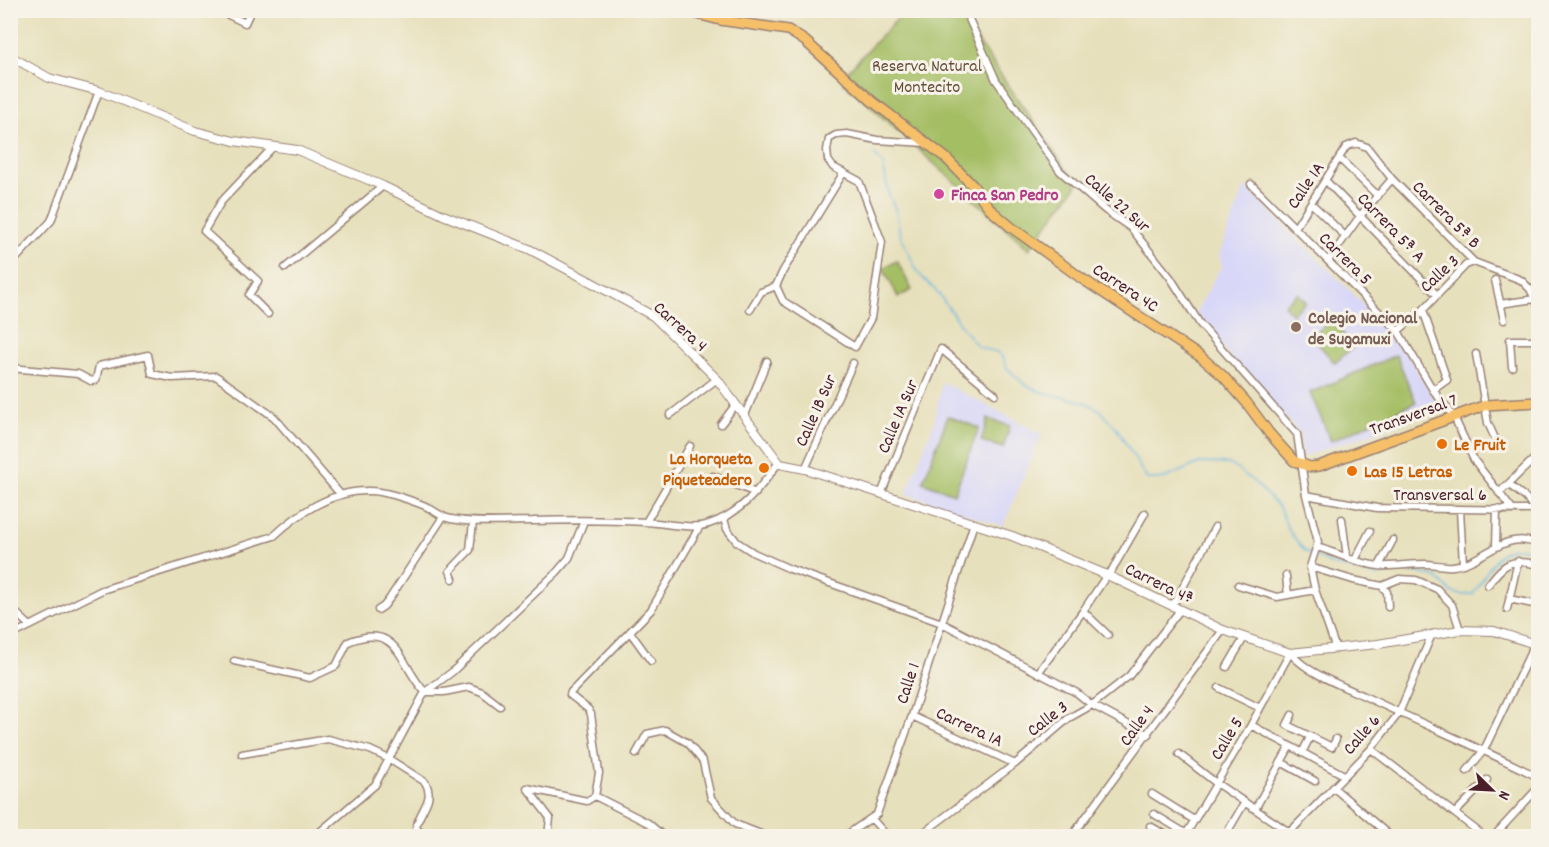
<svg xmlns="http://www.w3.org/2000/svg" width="1549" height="847" font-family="Dekko,sans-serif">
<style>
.built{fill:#d8d7f8}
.green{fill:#a4be64;stroke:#776e48;stroke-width:1.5}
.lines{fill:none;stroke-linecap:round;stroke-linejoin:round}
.stream{stroke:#68b7e2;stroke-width:1.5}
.minor-casing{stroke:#988074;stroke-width:9}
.tertiary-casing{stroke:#988074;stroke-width:10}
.primary-casing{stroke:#988074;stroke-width:12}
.minor{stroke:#fff;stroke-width:6}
.tertiary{stroke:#fff;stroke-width:8}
.primary{stroke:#f6c06b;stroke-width:9}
.hotel-dot{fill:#d1479c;stroke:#f7f3e8;stroke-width:2}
.education-dot{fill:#8d6e63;stroke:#f7f3e8;stroke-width:2}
.food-dot{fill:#e8710a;stroke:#f7f3e8;stroke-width:2}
.labels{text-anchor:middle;stroke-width:6;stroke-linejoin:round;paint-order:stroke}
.park-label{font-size:18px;fill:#654f3c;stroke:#f7f3e8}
.street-label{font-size:18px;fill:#4a1f2b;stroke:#f7f3e8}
.hotel-label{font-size:18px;font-weight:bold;fill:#b23c85;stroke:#f7f3e8;text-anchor:start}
.education-label{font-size:18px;font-weight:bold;fill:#785e54;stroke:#f7f3e8;text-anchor:start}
.food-label{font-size:18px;font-weight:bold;fill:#c56008;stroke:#f7f3e8;text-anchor:start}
</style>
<rect width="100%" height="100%" fill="#f7f3e8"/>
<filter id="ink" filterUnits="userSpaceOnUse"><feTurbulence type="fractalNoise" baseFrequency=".0167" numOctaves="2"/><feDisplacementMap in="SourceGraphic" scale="12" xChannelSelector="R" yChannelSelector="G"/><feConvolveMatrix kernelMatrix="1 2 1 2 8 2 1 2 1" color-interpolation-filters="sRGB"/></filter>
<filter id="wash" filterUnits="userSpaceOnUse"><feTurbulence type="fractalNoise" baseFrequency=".008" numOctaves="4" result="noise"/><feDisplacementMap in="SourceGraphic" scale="24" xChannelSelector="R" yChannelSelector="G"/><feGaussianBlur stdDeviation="1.35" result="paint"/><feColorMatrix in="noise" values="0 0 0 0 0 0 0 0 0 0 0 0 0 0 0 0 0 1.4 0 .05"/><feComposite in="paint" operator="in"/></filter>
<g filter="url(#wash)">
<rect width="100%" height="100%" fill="#e7e0bc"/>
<path class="built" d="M 1245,186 L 1400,341 L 1440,410 L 1302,457 L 1300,434 L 1233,361 L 1196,312 L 1222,265 L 1219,255 Z
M 942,382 L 1042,434 L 1003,526 L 906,494 L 934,423 Z"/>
<path class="green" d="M 905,11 L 957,11 L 1077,185 L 1029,249 L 840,79 Z
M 897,261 L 912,290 L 898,297 L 883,268 Z
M 1298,293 L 1306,302 L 1292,314 L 1284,305 Z
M 1331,320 L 1354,346 L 1335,363 L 1312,337 Z
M 1396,355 L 1416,402 L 1331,441 L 1310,393 Z
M 948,416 L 979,428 L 954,494 L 923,482 Z
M 988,419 L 1010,426 L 1003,448 L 981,441 Z"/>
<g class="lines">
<path class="stream" d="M 874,154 L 883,164 L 889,195 L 896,211 L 900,234 L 918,273 L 938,293 L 964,330 L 978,347 L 997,352 L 1003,358 L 1007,368 L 1024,384 L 1041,392 L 1085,402 L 1100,410 L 1117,429 L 1147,479 L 1163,479 L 1199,463 L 1230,464 L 1253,481 L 1279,507 L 1289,531 L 1305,551 L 1312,554
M 1316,556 L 1331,564 L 1378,576 L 1400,570 L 1420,573 L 1437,578 L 1451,592 L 1462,595 L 1473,594 C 1492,568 1498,535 1538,553"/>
</g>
</g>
<g filter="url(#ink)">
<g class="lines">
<g class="minor-casing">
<path id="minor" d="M 218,10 L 245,23 L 251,10
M 965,10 L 996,80 L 1060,171 L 1105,210 L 1131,228 L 1170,277 L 1200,324 L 1297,434 L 1306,495 L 1318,542 L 1310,567 L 1315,590 L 1336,649
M 1340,159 L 1378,196
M 1326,181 L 1437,295
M 1251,184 L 1398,331 L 1433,390 L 1454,417 L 1474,460 L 1511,508
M 1311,203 L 1345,236
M 1295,228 L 1346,147 L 1356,143 L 1367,147 L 1392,179 L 1474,262 L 1521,280 L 1530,289 L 1538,305
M 1328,261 L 1360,216 L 1392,179
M 10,265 L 51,221 L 99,91
M 285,268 L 383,186
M 1495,280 L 1504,320
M 776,286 L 783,301 L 855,347 L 871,318 L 882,242 L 859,181 L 833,167 L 828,160 L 827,150 L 829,139 L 836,135 L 847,134 L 877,140 L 926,143
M 776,286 L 783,271 L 844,172
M 1500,304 L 1535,299
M 750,310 L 761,292 L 776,286
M 1423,310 L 1447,380 L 1433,390
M 268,314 L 249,295 L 258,281 L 204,231 L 221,202 L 273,147
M 1398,331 L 1423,310 L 1466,265 L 1474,262
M 1476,354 L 1488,423 L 1497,443
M 1512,367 L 1510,340 L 1538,340
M 10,368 L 78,374 L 91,381 L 96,380 L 99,366 L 148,355 L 152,374 L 172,378 L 216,376 L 274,417 L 341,495
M 670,415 L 717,379
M 745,415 L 767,361
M 721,424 L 736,404
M 805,469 L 853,363
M 713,476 L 756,493
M 1508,484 L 1526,498 L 1536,510
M 1499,493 L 1537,456
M 881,494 L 941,349 L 995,394
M 1306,495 L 1377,508 L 1538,510
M 1460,510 L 1463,564
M 724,519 L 727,529 L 737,542 L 754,553 L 790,569 L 942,623 L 1077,693 L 1092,705 L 1148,735
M 1342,519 L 1347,557
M 646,522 L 690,446
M 1496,546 L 1497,509
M 1317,547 C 1337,553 1358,564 1379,566 C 1394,567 1410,564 1425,564 C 1434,564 1444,567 1453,566 C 1484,563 1503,529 1538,544
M 1355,560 L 1370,531
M 1379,566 L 1393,540
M 1310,567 L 1353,580 L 1382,586 L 1387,592 L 1388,607
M 1286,576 L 1288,595
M 453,579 L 450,571 L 470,550 L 473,522
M 1238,585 L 1277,597 L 1315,590
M 1488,585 C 1503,564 1511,557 1538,565
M 1382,586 L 1399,579 L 1416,580 L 1437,589 L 1452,605 L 1460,630
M 1509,599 L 1538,605
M 1170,605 L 1176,600 L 1215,527
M 10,607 L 30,626
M 1507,609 L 1518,561
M 378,610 L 384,606 L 390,598 L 443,517
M 1083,611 L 1108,635
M 630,632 L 651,661
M 10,636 L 102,590 L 274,536 C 297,514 332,491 366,491 C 383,490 407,499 423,505 C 433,509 440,517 451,519 C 478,524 506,521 533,521 C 570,520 609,520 646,522 C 666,523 691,530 709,524 C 740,514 758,491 776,466 L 780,464
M 234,661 L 310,678 L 336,666 L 348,642 C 400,621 399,665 425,692 L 444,692 L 469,687 L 482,692 L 500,706
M 1227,667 L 1244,638
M 1038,673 L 1083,611 L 1107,575 L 1112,570 L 1145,513
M 1219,688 L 1260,708
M 1292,715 L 1287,725 L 1332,747 L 1336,739
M 912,716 L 1015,764
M 1251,725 L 1344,775
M 1371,749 L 1484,836
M 1302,753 L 1310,737
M 242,754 L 328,739 L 370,750 L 389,759 L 425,782 C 436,800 419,810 416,828 L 424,836
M 636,754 L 647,734 L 665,730 L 688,743 L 703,762 L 711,798 L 735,824 L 766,836
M 1179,754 L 1216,783 L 1295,836
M 1281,762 L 1315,781
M 1467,771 L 1484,750 L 1535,643 L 1538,622
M 527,788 L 587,801 L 595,796 L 599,773 L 591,714 L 588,709 L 570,695 L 571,692 L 651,610 L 700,526
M 1334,788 L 1390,836
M 528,789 L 550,818 L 548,836
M 1152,794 L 1194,820
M 595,796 L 648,823 L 663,836
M 1255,809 L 1290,746
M 1455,813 L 1487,780
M 1154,814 L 1187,834
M 872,819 L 887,836
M 1150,826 L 1168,836
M 315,836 L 375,785 L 425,692 L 452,672 L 557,572 L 569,558 L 584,521
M 443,836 L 459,834 L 466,836
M 845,836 L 877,814 L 912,716 L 974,523
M 919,836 L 1015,764 L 1069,718 L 1092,705 L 1129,676 L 1180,610
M 1072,836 L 1223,630
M 1185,836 L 1251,725 L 1290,653 C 1309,674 1338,684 1364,696 C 1422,724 1481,748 1538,777
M 1225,836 L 1245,802
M 1286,836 L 1371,749 L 1399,713 L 1432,634
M 1494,836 L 1538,788"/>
</g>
<g class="tertiary-casing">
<path id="tertiary" d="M 10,56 L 49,78 L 99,91 L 195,131 L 234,141 L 297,150 L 383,186 L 443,215 L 529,249 L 591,282 L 653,316 L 717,379 L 780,464 L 805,469 L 1012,536 L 1107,575 L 1223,630 L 1290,653 L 1378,644 L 1460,630 L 1494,631 L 1538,645"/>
</g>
<g class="primary-casing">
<path id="primary" d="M 682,10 L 720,20 L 788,30 L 805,41 L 872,101 L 946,158 L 973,186 L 991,210 L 1011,227 L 1081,278 L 1201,357 L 1223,376 L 1246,402 L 1269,433 L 1294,461 L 1310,467 L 1319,466 L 1486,405 L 1538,402"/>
</g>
<use href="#minor" class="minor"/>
<use href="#tertiary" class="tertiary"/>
<use href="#primary" class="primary"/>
</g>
</g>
<circle class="hotel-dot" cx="939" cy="194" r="6"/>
<circle class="education-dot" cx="1296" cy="327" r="6"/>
<g class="food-dot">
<circle cx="1442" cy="444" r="6"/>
<circle cx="764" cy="468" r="6"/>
<circle cx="1352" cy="471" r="6"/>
</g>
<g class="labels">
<g class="park-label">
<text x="927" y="71">Reserva Natural<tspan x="927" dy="21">Montecito</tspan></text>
</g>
<g class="street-label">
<text transform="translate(1305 185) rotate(-56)" y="6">Calle 1A</text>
<text transform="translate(1118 202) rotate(41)" y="6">Calle 22 Sur</text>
<text transform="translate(1447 214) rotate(45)" y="6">Carrera 5ª B</text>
<text transform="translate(1392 227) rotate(46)" y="6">Carrera 5ª A</text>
<text transform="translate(1346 258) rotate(45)" y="6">Carrera 5</text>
<text transform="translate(1439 273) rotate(-43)" y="6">Calle 3</text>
<text transform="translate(1126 287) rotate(33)" y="6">Carrera 4C</text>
<text transform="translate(681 326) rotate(42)" y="6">Carrera 4</text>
<text transform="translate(815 410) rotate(-66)" y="6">Calle 1B Sur</text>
<text transform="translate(1413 414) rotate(-20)" y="6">Transversal 7</text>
<text transform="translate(897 416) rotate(-67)" y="6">Calle 1A Sur</text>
<text x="1440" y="500">Transversal 6</text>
<text transform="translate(1160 583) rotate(26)" y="6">Carrera 4ª</text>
<text transform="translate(907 683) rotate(-72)" y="6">Calle 1</text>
<text transform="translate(1047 718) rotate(-38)" y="6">Calle 3</text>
<text transform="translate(1136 725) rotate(-54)" y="6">Calle 4</text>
<text transform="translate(970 726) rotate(25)" y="6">Carrera 1A</text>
<text transform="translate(1361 734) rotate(-49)" y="6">Calle 6</text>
<text transform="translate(1226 738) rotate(-59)" y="6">Calle 5</text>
</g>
<g class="hotel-label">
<text x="951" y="200">Finca San Pedro</text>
</g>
<g class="education-label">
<text x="1308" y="323">Colegio Nacional<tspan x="1308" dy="21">de Sugamuxi</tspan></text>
</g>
<g class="food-label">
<text x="1454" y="450">Le Fruit</text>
<text x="752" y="464" text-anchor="end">La Horqueta<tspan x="752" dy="21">Piqueteadero</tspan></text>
<text x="1364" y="477">Las 15 Letras</text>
</g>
</g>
<rect width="1549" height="847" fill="none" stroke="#f7f3e8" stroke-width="36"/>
<g transform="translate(1492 790) rotate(114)" stroke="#f7f3e8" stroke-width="4.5" paint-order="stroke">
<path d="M0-4.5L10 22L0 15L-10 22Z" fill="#4a1f2b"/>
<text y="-9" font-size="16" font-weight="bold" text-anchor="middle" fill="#4a1f2b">N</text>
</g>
</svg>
